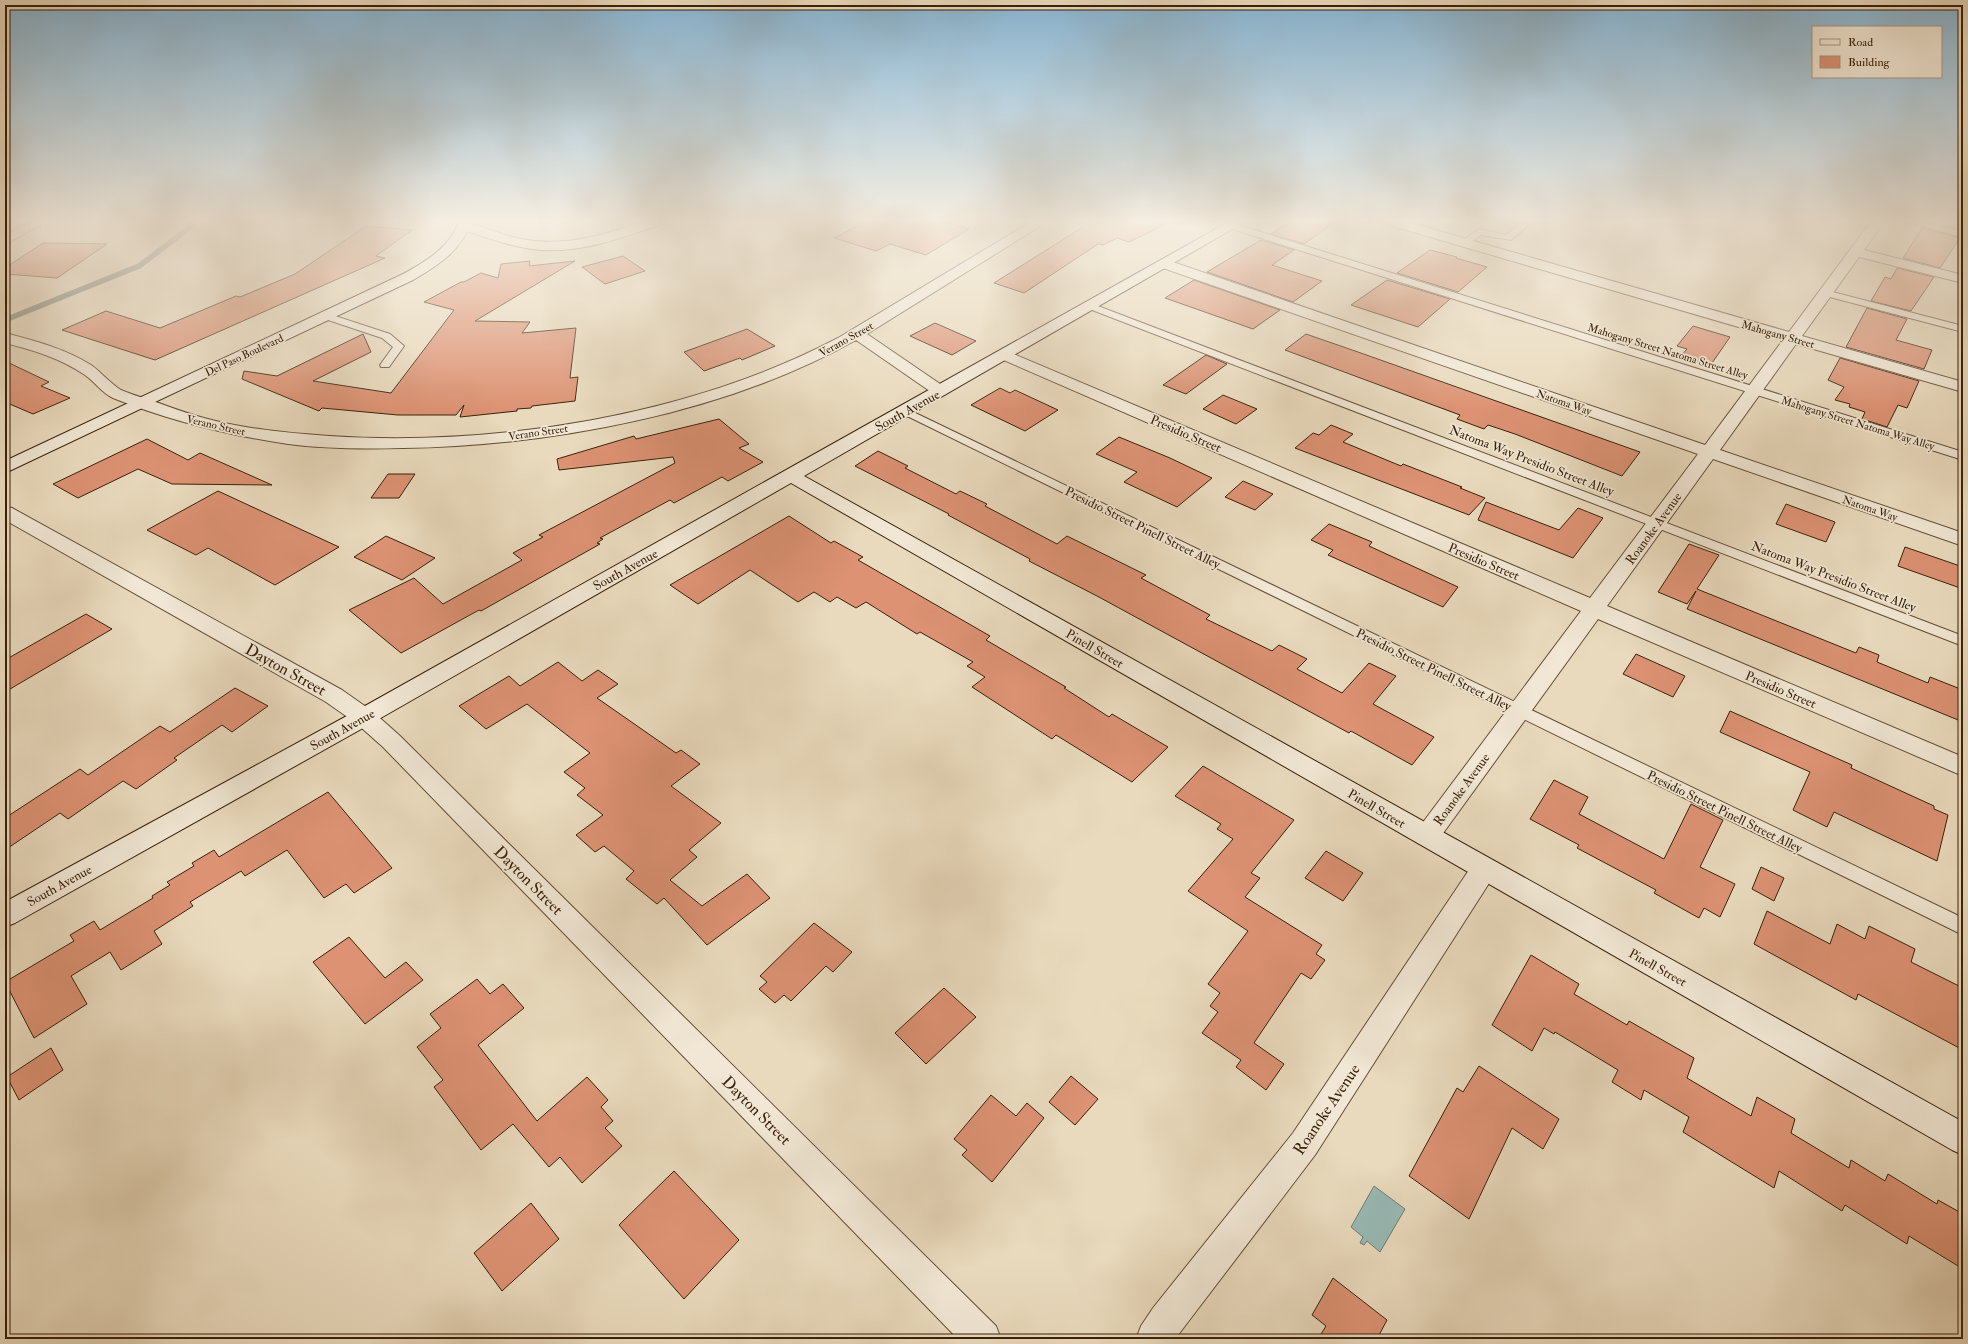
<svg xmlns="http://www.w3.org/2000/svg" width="1968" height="1344" font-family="'IM FELL Double Pica',serif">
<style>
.water{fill:#98bab6;stroke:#727d71}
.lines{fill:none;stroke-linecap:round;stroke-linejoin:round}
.stream{stroke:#727d71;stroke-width:5.5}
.building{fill:#dc9273;stroke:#382109}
.lane-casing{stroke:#644f36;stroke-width:2}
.street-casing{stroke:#644f36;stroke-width:2}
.secondary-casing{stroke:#382109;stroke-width:2}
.lane{fill:#f1e7d4;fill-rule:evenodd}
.street{fill:#f1e7d4;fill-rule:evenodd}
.secondary{fill:#f1e7d4;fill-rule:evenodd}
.labels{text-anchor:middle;stroke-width:3.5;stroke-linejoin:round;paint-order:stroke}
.far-street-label{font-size:11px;fill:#382109;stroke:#f1e7d4}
.street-label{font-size:13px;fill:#382109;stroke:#f1e7d4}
.near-street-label{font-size:16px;fill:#382109;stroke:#f1e7d4}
</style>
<rect width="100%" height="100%" fill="#e9dabd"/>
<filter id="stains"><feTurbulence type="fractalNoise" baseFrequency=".005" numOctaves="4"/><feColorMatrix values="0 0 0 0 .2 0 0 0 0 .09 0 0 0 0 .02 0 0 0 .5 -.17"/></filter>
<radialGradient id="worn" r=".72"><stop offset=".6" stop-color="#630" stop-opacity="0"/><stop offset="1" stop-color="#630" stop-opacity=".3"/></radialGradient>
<path class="water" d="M 1374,1186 L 1405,1209 L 1380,1252 L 1367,1241 L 1364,1245 L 1360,1243 L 1363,1237 L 1351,1227 Z"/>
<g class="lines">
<path class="stream" d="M 5,320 L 139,266 L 192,226 L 192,220"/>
</g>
<path class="building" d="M 869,220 L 939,220 L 969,229 L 926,255 L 890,244 L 876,251 L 834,238 Z
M 1076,220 L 1174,220 L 1129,242 L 1117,238 L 1103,245 L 1098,244 L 1024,293 L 994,283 L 1083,227 L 1075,224 Z
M 1292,220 L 1338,220 L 1304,244 L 1271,234 Z
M 366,226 L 412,230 L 376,256 L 385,258 L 155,360 L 62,330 L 106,311 L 160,328 L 236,296 L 240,297 L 295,274 Z
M 1922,228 L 1960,238 L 1940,268 L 1903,258 Z
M 1261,240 L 1294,250 L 1272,265 L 1322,281 L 1293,302 L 1207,272 Z
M 43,243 L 52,243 L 107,244 L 57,278 L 5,274 L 5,268 Z
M 1430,250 L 1457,257 L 1456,258 L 1487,267 L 1458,292 L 1397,273 Z
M 623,256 L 645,271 L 605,284 L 582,267 Z
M 530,261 L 529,266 L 575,261 L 475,321 L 530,322 L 522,333 L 576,328 L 570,378 L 578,377 L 575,401 L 532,406 L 531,408 L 517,409 L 517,411 L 460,417 L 464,405 L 456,415 L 398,415 L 322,408 L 319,411 L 242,379 L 244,371 L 277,376 L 363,334 L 371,352 L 313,381 L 391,393 L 454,310 L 424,302 L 461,282 L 464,282 L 481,273 L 498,278 L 501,264 Z
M 1897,268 L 1934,277 L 1911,311 L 1871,301 L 1885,277 L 1891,279 Z
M 1194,280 L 1280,310 L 1253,329 L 1165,298 Z
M 1387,280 L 1450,299 L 1418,327 L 1351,305 Z
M 1867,308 L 1907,319 L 1896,340 L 1932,350 L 1924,369 L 1846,347 Z
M 935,323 L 976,341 L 952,355 L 910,336 Z
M 1693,326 L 1730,337 L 1710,366 L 1680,357 L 1687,349 L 1677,346 Z
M 747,329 L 775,346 L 742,360 L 740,358 L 704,371 L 684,352 Z
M 1306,334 L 1358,352 L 1640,452 L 1622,476 L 1515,434 L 1488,425 L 1484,429 L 1457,419 L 1460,415 L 1285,350 Z
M 1206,355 L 1227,364 L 1186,394 L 1163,385 Z
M 1840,358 L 1919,381 L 1907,408 L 1898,405 L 1887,427 L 1862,419 L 1865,412 L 1849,407 L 1850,404 L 1835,400 L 1844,387 L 1828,380 Z
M 5,361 L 49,382 L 41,386 L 70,398 L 33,414 L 5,402 Z
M 1000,388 L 1010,393 L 1015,390 L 1058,410 L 1025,431 L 971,405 Z
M 1223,395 L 1257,409 L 1236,424 L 1203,409 Z
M 719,419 L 749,444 L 739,448 L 763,462 L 728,481 L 722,477 L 674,503 L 670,500 L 600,538 L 603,539 L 597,543 L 600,544 L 481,611 L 479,610 L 401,653 L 349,610 L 414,578 L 443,604 L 522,560 L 513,553 L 543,537 L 539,535 L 675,463 L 673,457 L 559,470 L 557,459 L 634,436 L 636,439 Z
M 1331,425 L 1353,434 L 1343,442 L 1401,466 L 1403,464 L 1462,487 L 1460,488 L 1485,498 L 1469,515 L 1295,448 L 1313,433 L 1319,435 Z
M 1119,437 L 1170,458 L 1212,478 L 1177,507 L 1124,482 L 1137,472 L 1096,454 Z
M 147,439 L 188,460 L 200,453 L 272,485 L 172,484 L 138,469 L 78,498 L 53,484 Z
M 878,451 L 908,466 L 905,468 L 956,494 L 960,491 L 987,504 L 985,506 L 1057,544 L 1067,536 L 1146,575 L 1141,578 L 1210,615 L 1206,619 L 1272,651 L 1279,645 L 1307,659 L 1297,669 L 1342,693 L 1369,663 L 1396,676 L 1373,704 L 1434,737 L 1412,765 L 1351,731 L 1349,733 L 1097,596 L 1029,561 L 1030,559 L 948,515 L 949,514 L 855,466 Z
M 388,474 L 415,474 L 399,498 L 371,498 Z
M 1243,481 L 1273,494 L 1255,510 L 1225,497 Z
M 218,491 L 339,547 L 275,585 L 208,548 L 196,555 L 147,530 Z
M 1486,502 L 1559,530 L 1578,508 L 1603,518 L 1573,558 L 1478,520 Z
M 1786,504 L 1835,522 L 1826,542 L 1776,524 Z
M 789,516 L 831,543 L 834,541 L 863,557 L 858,560 L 990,636 L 986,640 L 1066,687 L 1064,688 L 1109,717 L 1112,714 L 1168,747 L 1132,782 L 1056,735 L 1052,739 L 972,687 L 985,677 L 967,666 L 973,662 L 920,632 L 917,634 L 866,602 L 856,608 L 837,597 L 830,602 L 814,592 L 798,602 L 750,570 L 698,604 L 670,585 Z
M 1329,524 L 1372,542 L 1369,546 L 1458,587 L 1443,607 L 1328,555 L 1333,550 L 1311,540 Z
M 386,536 L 435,558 L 402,580 L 354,557 Z
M 1689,544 L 1719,555 L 1697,589 L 1856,653 L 1859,647 L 1879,655 L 1877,662 L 1928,683 L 1930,677 L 1963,690 L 1963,722 L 1687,609 L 1696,591 L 1687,604 L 1658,592 Z
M 1905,547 L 1963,567 L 1963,589 L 1898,566 Z
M 86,614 L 112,629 L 5,692 L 5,660 Z
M 1636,654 L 1685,676 L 1673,697 L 1623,674 Z
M 558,662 L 582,681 L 598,670 L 618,684 L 597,698 L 676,753 L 681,750 L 700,764 L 671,786 L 721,823 L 689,850 L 697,857 L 670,880 L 702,906 L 747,874 L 770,898 L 707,945 L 664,898 L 657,904 L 626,879 L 634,871 L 604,846 L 595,852 L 576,835 L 603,815 L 577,795 L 585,788 L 564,772 L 590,753 L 527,704 L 486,729 L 459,706 L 509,676 L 520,686 Z
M 235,688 L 268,706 L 232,732 L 222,725 L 174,758 L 177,760 L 136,789 L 123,781 L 68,819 L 60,813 L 5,850 L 5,818 L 80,769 L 88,775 L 160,726 L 170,732 Z
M 1730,711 L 1852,765 L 1851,768 L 1934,806 L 1934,809 L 1948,815 L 1937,861 L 1834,812 L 1827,827 L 1793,810 L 1810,772 L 1720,732 Z
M 1203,766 L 1294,820 L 1251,873 L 1260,878 L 1245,897 L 1322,945 L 1316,954 L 1325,960 L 1311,979 L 1301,973 L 1254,1043 L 1284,1064 L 1266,1090 L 1236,1067 L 1241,1060 L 1202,1033 L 1218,1012 L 1210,1006 L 1220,993 L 1208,984 L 1248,931 L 1188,891 L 1233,839 L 1217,829 L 1221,824 L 1175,796 Z
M 1554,780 L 1588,797 L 1579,814 L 1664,859 L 1691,804 L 1723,820 L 1700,867 L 1735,884 L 1720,917 L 1704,908 L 1699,918 L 1654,893 L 1656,890 L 1577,848 L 1579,845 L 1530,819 Z
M 328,792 L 392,868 L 354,893 L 346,884 L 324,898 L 287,850 L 245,876 L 241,871 L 190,902 L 193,906 L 154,931 L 162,944 L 121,970 L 110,952 L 71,976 L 87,1004 L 34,1038 L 5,982 L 74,941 L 70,935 L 94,921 L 100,930 L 153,898 L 152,896 L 170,885 L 167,882 L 194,866 L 192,863 L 214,850 L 219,857 Z
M 1326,851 L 1363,873 L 1343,901 L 1305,878 Z
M 1761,867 L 1784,878 L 1774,901 L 1752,889 Z
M 1767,911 L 1830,944 L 1837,924 L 1865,939 L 1869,926 L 1915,949 L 1911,962 L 1963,988 L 1963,1050 L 1858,994 L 1856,1000 L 1754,944 Z
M 814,923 L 852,952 L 833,972 L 826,966 L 791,1001 L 784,995 L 775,1003 L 759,989 L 767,982 L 760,976 Z
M 349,937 L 385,978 L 406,962 L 423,980 L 365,1024 L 313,962 Z
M 1531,955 L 1579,984 L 1574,994 L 1627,1025 L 1629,1021 L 1694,1058 L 1687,1078 L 1751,1116 L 1757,1097 L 1795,1119 L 1791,1133 L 1849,1168 L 1851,1160 L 1885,1181 L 1888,1174 L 1937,1204 L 1938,1200 L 1963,1214 L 1963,1269 L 1909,1236 L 1907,1244 L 1845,1205 L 1842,1211 L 1779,1171 L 1774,1188 L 1683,1132 L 1689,1117 L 1644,1090 L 1641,1100 L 1612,1082 L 1618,1070 L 1555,1032 L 1554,1034 L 1544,1028 L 1532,1051 L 1492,1025 Z
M 477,979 L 490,994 L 503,984 L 524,1008 L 478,1045 L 537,1121 L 587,1077 L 608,1100 L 601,1107 L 613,1121 L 605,1128 L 622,1146 L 582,1183 L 560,1157 L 549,1167 L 513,1124 L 481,1150 L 434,1087 L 443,1080 L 417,1047 L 441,1028 L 430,1014 Z
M 944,988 L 976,1017 L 926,1064 L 895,1033 Z
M 51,1048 L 63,1070 L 19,1100 L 7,1077 Z
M 1479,1066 L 1559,1119 L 1543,1149 L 1512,1128 L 1469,1219 L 1409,1176 L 1457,1088 L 1463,1092 Z
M 1071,1076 L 1098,1099 L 1075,1125 L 1049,1102 Z
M 991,1095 L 1016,1116 L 1027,1103 L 1044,1118 L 992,1182 L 962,1155 L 967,1150 L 954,1139 Z
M 674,1171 L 739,1240 L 684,1299 L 619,1225 Z
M 531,1203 L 559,1239 L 502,1291 L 474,1253 Z
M 1333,1278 L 1387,1320 L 1377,1339 L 1318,1339 L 1326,1326 L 1312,1315 Z"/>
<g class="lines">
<g class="lane-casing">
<path id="lane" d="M 1524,220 L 1534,220 L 1511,240 L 1481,235 L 1466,245 L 1460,245 L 1459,243 L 1479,229 L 1506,235 Z
M 1899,220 L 1916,220 L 1963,231 L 1963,237 Z
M 1232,223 L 1963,452 L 1963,460 L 1229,228 L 1228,226 Z
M 1825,290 L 1963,326 L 1963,332 L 1822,295 L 1820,293 Z
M 1090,303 L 1963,636 L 1963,646 L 1087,308 L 1085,306 Z
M 326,313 L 390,334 L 404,346 L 389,367 L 381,367 L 380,365 L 393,347 L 382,338 L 322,318 L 321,316 Z
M 905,408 L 1963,918 L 1963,935 L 901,413 L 899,411 L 901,409 Z"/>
</g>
<g class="street-casing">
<path id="street" d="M 32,220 L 48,220 L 5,245 L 5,236 Z
M 648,220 L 668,220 L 666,223 C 626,236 584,253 541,250 C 513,248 486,237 460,229 L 459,226 L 465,222 C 484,227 502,235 521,239 C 566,248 606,234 648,220 Z
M 1034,220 L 1050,220 L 867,334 L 946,388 L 948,391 L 946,394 L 940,396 L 934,394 L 856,340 C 727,413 551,446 403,448 C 365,449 326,449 288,444 C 228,435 170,421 113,398 C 102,393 95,382 85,375 C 60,358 33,350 5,343 L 5,333 C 35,341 64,348 91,365 C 101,372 111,384 121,390 C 130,394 140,397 150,400 C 168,406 185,413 204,418 C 244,429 287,433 329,436 C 495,447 690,416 838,338 Z
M 1380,220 L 1401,220 L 1789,332 L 1872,220 L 1885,220 L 1864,250 L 1963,275 L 1963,283 L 1859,257 L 1802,336 L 1963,382 L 1963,392 L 1796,344 L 1720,450 L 1963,533 L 1963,546 L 1713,459 L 1607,606 L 1963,757 L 1963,776 L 1598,619 L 1436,843 L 1427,846 L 1418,843 L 1414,836 L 1418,829 L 1581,611 L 999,358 L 996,355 L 999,352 L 1009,352 L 1590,598 L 1698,454 L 1160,267 L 1158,264 L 1160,261 L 1170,261 L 1705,445 L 1783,340 L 1382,223 Z
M 5,506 L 12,508 L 342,690 L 372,711 L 399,735 L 996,1326 L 1001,1339 L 958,1339 L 383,747 L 356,723 L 326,702 L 5,520 Z
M 1484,858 L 1493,861 L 1497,869 L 1493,877 L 1315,1155 L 1175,1339 L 1136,1339 L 1141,1326 L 1153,1308 L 1293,1133 L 1475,861 Z"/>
</g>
<g class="secondary-casing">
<path id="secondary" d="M 460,220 L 472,220 C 462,250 439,265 413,280 L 5,473 L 5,461 L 403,274 C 427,261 450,247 460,220 Z
M 1232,220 L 1248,220 L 804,476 L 1963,1122 L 1963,1155 L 1952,1150 L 791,483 L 372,723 L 15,923 L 5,927 L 5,902 L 356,711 Z"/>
</g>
<use href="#lane" class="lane"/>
<use href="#street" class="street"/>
<use href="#secondary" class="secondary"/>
</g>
<linearGradient id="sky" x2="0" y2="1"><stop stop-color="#88b6d4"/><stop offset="0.54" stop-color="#f5eee1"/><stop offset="1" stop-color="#f5eee1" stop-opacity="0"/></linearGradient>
<rect width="1968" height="409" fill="url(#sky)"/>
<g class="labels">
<g class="far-street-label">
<text transform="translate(1778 334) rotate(16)" y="4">Mahogany Street</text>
<text transform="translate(846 339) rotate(-29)" y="4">Verano Street</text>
<text transform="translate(1668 351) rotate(17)" y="4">Mahogany Street Natoma Street Alley</text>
<text transform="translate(244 355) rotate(-25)" y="4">Del Paso Boulevard</text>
<text transform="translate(1564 402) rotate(19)" y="4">Natoma Way</text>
<text transform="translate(1858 423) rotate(17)" y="4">Mahogany Street Natoma Way Alley</text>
<text transform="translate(216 425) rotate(13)" y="4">Verano Street</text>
<text transform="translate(538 432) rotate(-8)" y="4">Verano Street</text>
<text transform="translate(1870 508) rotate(19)" y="4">Natoma Way</text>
</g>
<g class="street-label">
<text transform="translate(907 410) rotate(-29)" y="5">South Avenue</text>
<text transform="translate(1186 433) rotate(23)" y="5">Presidio Street</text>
<text transform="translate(1532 460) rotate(21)" y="5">Natoma Way Presidio Street Alley</text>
<text transform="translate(1143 527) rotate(26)" y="5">Presidio Street Pinell Street Alley</text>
<text transform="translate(1653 528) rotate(-54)" y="5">Roanoke Avenue</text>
<text transform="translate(1484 561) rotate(23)" y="5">Presidio Street</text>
<text transform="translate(625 569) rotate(-29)" y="5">South Avenue</text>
<text transform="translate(1834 576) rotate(21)" y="5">Natoma Way Presidio Street Alley</text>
<text transform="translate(1095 648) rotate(30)" y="5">Pinell Street</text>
<text transform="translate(1434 669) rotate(26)" y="5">Presidio Street Pinell Street Alley</text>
<text transform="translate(1781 689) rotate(23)" y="5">Presidio Street</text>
<text transform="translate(342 729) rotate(-29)" y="5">South Avenue</text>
<text transform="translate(1461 789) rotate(-54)" y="5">Roanoke Avenue</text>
<text transform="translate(1377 808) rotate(30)" y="5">Pinell Street</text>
<text transform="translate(1725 811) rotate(26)" y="5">Presidio Street Pinell Street Alley</text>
<text transform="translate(59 885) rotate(-29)" y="5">South Avenue</text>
<text transform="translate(1658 967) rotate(29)" y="5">Pinell Street</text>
</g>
<g class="near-street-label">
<text transform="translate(286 669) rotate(29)" y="6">Dayton Street</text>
<text transform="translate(529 880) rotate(45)" y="6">Dayton Street</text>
<text transform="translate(1326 1109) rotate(-56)" y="6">Roanoke Avenue</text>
<text transform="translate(757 1110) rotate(45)" y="6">Dayton Street</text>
</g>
</g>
<rect width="1968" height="1344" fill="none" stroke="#e9dabd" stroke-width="20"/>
<rect x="6" y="6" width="1956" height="1332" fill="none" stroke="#382109" stroke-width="2"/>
<rect x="10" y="10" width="1948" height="1324" fill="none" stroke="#382109"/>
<rect x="1812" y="26" width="130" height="52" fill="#f1e7d4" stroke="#a79883"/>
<rect x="1820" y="39" width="20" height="6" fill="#f1e7d4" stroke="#a79883"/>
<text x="1848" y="46" font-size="12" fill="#382109">Road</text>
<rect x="1820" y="56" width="20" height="12" fill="#dc9273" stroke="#a79883"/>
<text x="1848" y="66" font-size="12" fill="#382109">Building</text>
<rect width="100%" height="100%" filter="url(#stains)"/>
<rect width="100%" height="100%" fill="url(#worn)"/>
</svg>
